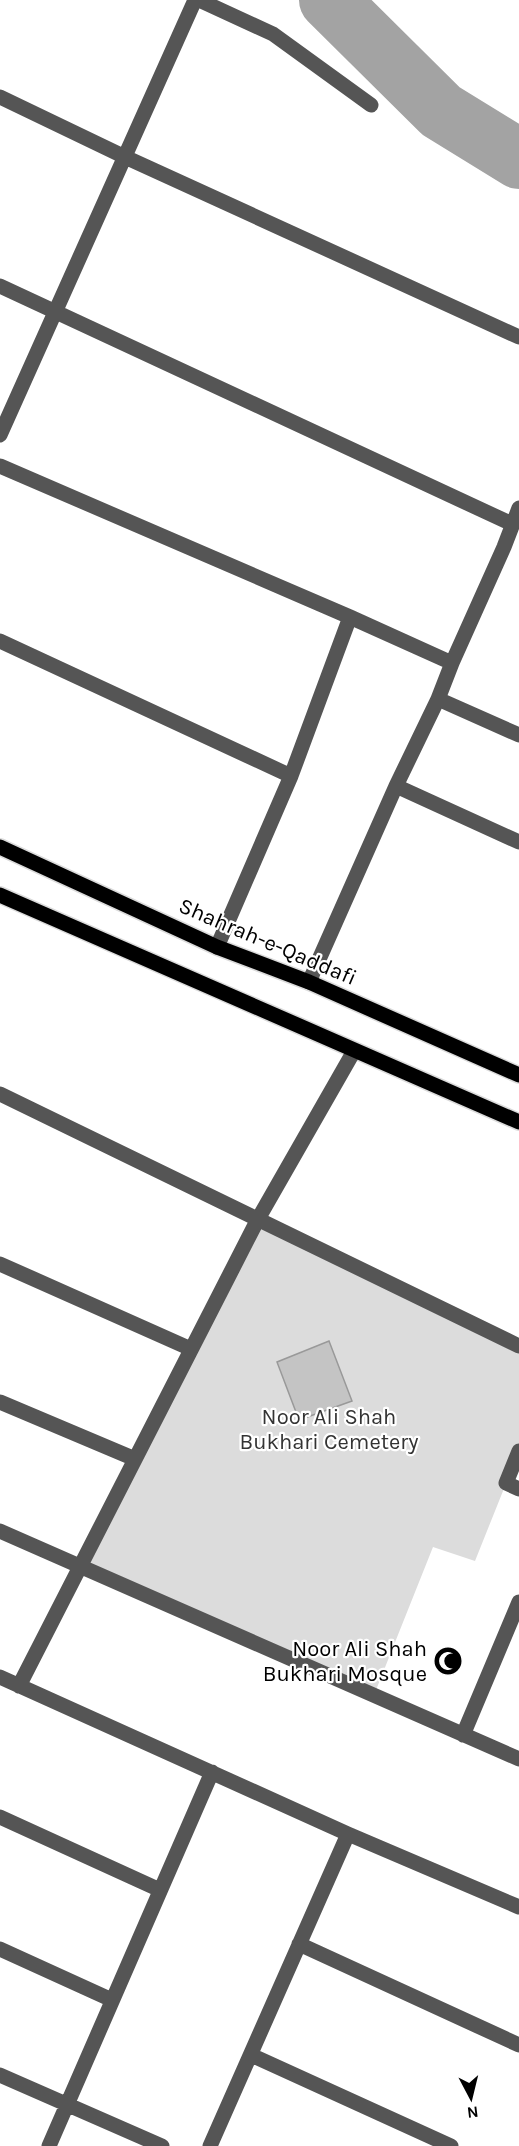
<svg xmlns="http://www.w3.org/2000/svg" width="519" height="2146" font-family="Karla,sans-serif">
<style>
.green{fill:#dcdcdc}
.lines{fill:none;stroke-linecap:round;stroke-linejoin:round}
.river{stroke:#a3a3a3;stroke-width:60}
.building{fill:#c4c4c4;stroke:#999;stroke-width:1.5}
.major-casing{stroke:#dbdbdb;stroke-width:18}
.minor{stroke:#555;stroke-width:15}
.major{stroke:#000;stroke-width:15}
.labels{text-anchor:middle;stroke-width:4.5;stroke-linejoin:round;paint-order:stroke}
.street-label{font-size:22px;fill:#000;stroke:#fff}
.park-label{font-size:22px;fill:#333;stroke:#fff}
.poi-label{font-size:22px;fill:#000;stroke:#fff;text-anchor:end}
</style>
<rect width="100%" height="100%" fill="#fff"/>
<path class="green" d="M 258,1220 L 519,1345 L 519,1451 L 475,1561 L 433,1547 L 374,1695 L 86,1564 Z"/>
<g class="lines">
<path class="river" d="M 329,0 L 441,111 L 519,159"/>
</g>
<path class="building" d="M 329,1341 L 352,1401 L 299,1420 L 277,1362 Z"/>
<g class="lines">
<g class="major-casing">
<path id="major" d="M 0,847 L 217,947 L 309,982 L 519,1075
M 0,895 L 519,1122"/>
</g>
<path class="minor" d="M 199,0 L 273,34 L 371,105
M 0,97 L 125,157 L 519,337
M 0,286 L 512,524
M 0,435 L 195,0
M 0,466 L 350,617 L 452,663
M 0,641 L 291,776
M 438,699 L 519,735
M 396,786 L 519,842
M 217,947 L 291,776 L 350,617
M 309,982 L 396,786 L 438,699 L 452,663 L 504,547 L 519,508
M 0,1094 L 519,1346
M 0,1264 L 191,1349
M 0,1402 L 135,1459
M 519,1451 L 506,1483 L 519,1489
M 0,1531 L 519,1759
M 0,1677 L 348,1834 L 519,1907
M 19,1686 L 258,1219 L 354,1051
M 463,1735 L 519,1602
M 0,1817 L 160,1890
M 299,1944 L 519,2045
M 0,1949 L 112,2000
M 251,2055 L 451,2146
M 0,2075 L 162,2146
M 49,2146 L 212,1772
M 210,2146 L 348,1834"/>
<use href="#major" class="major"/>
</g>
<defs>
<g id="mosque-disc" transform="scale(1.5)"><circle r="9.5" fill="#000" stroke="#fff"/><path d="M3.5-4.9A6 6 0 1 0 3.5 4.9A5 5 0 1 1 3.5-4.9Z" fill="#fff"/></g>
</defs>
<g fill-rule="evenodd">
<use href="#mosque-disc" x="448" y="1661"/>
</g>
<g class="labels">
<g class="street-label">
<text transform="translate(268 941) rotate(23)" y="8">Shahrah-e-Qaddafi</text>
</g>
<g class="park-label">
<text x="329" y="1424">Noor Ali Shah<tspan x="329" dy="25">Bukhari Cemetery</tspan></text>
</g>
<g class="poi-label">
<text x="427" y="1656">Noor Ali Shah<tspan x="427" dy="25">Bukhari Mosque</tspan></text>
</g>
</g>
<g transform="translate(471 2098) rotate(173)" stroke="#ffffff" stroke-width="4.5" paint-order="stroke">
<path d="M0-4.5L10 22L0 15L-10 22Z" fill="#000000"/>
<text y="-9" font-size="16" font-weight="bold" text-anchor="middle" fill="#000000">N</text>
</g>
</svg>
